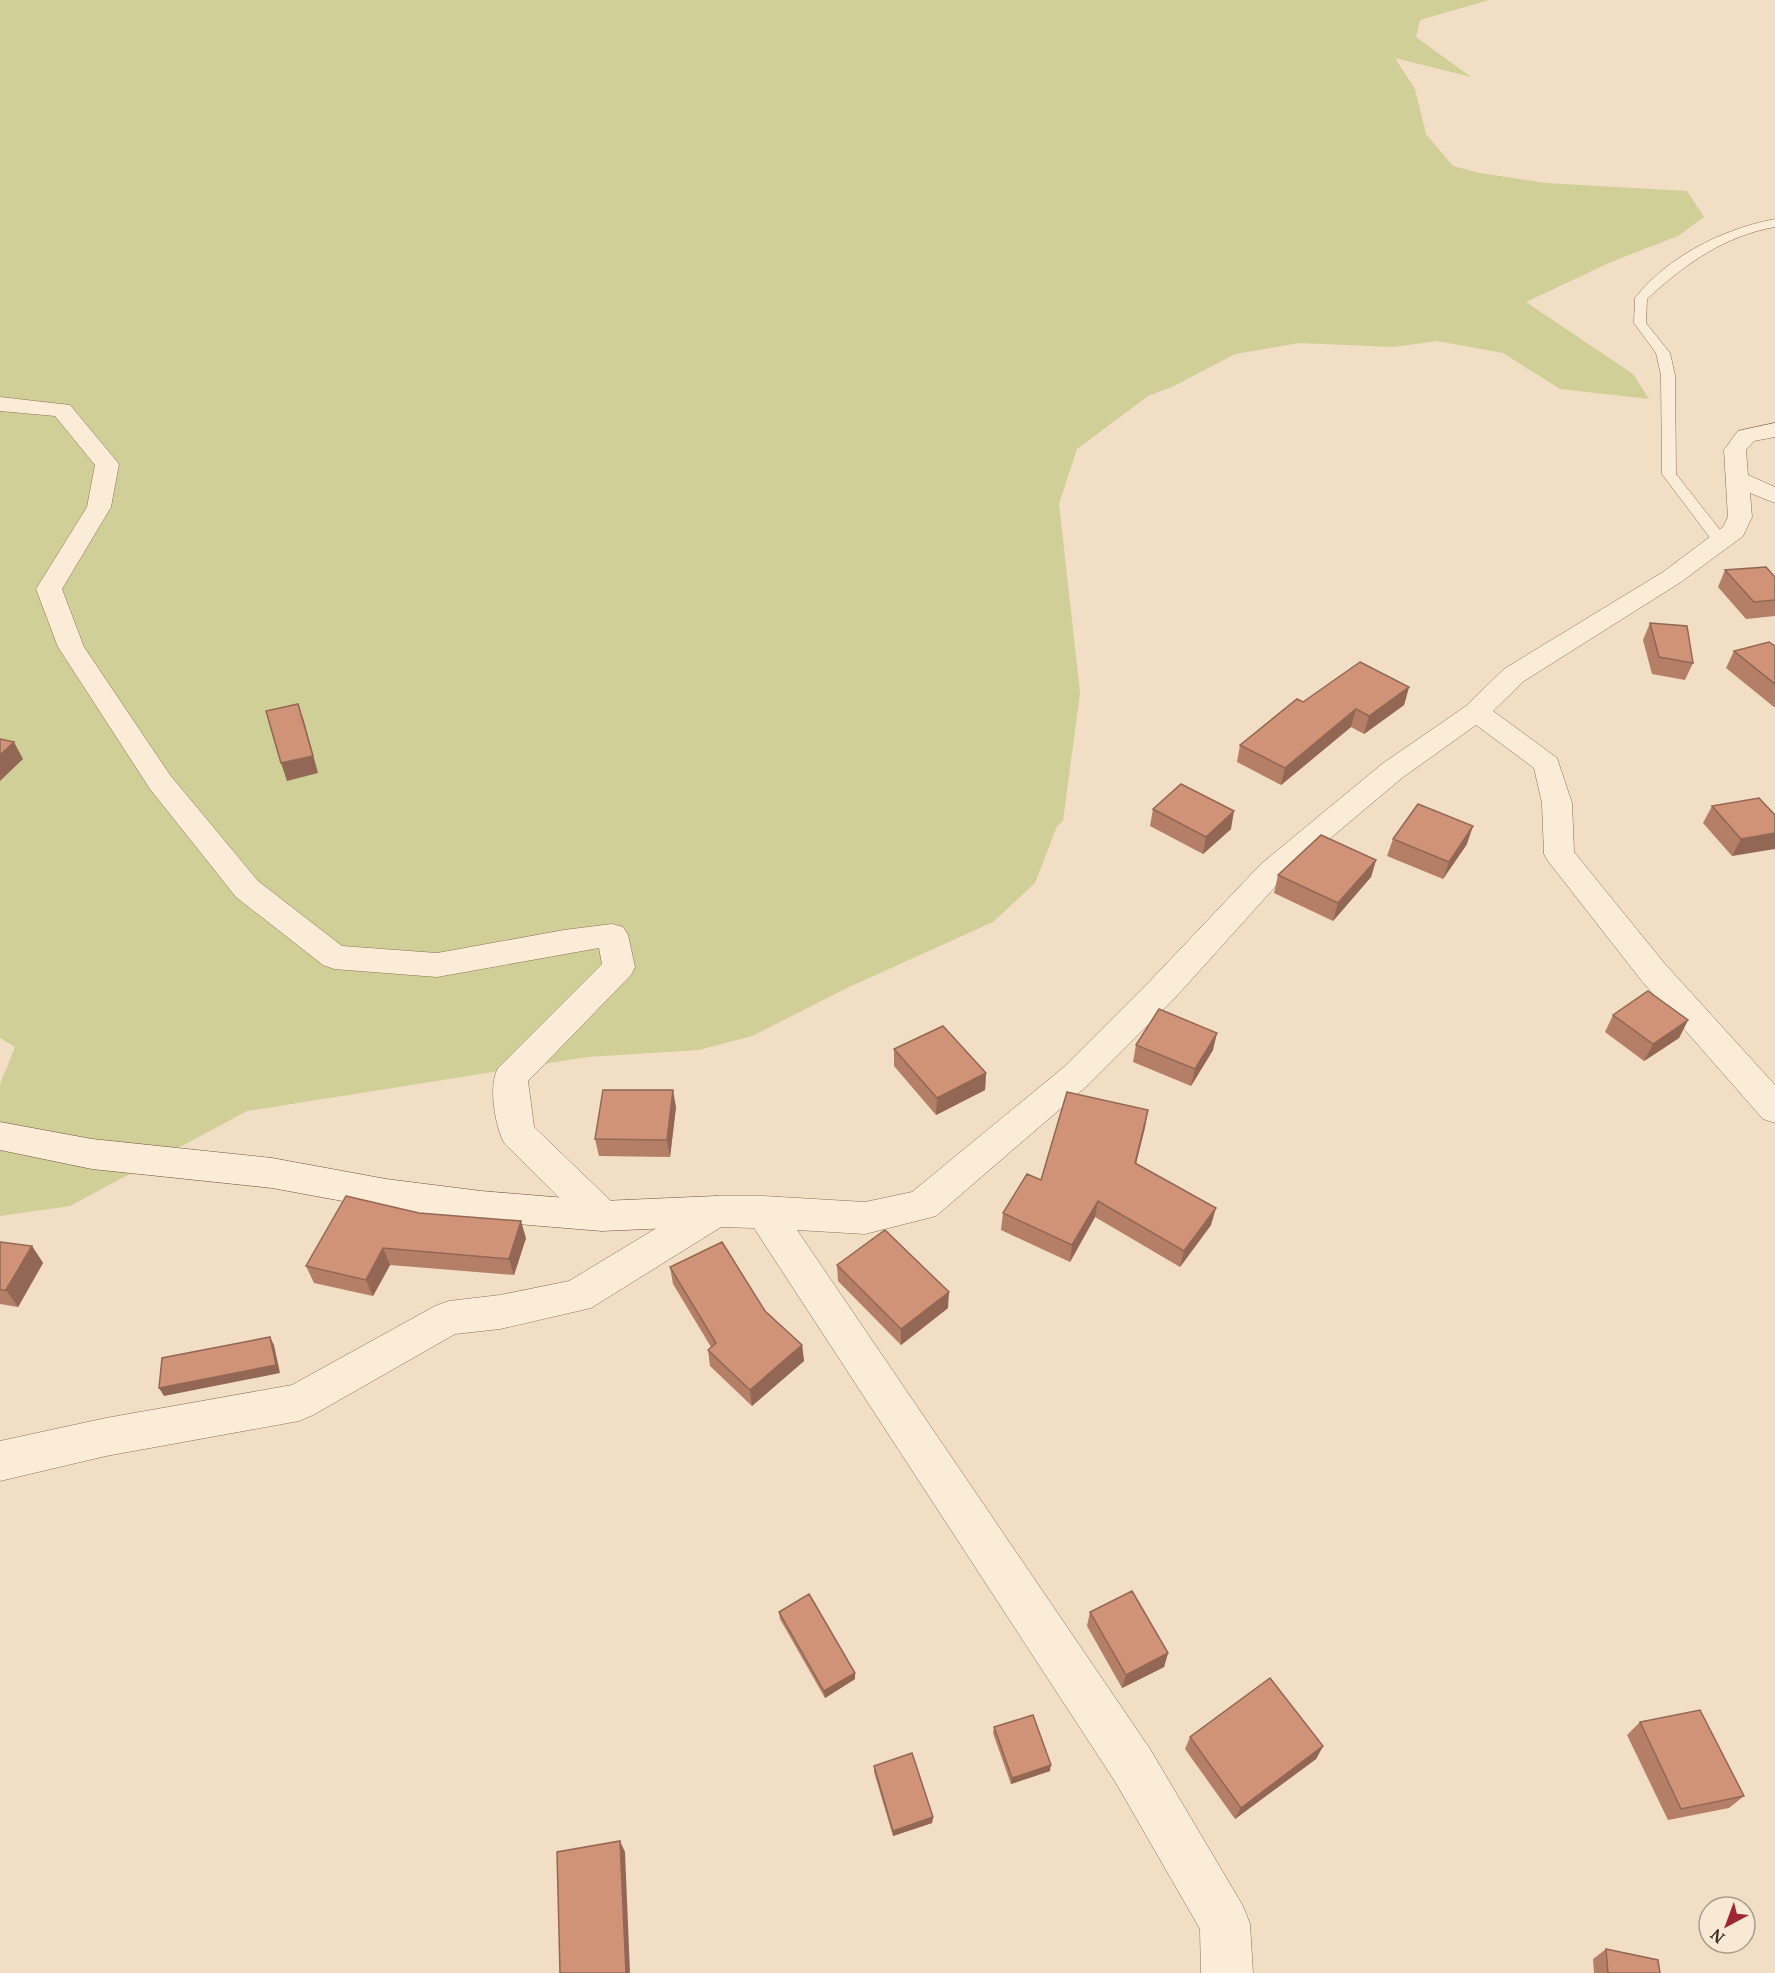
<svg xmlns="http://www.w3.org/2000/svg" width="1775" height="1973" font-family="'PT Serif',serif">
<style>
.green{fill:#d0cf97}
.lines{fill:none;stroke-linecap:round;stroke-linejoin:round}
.lane-casing{stroke:#8d6f59;stroke-width:1}
.street-casing{stroke:#8d6f59;stroke-width:1}
.secondary-casing{stroke:#6e503c;stroke-width:1}
.lane{fill:#fbecd8;fill-rule:evenodd}
.street{fill:#fbecd8;fill-rule:evenodd}
.secondary{fill:#fbecd8;fill-rule:evenodd}
.wall{fill:#b47e67}
.shaded-wall{fill:#926754}
.building{fill:#d19378;stroke:#926754;stroke-width:1.5}
</style>
<rect width="100%" height="100%" fill="#f1dec4"/>
<path class="green" d="M 0,0 L 1489,0 L 1420,20 L 1416,37 L 1471,77 L 1395,58 L 1415,89 L 1426,134 L 1453,166 L 1480,173 L 1546,183 L 1687,191 L 1704,217 L 1678,236 L 1611,262 L 1526,302 L 1633,374 L 1649,399 L 1560,389 L 1503,353 L 1437,341 L 1394,347 L 1299,343 L 1235,354 L 1174,386 L 1148,396 L 1077,449 L 1059,504 L 1080,693 L 1063,821 L 1057,826 L 1035,883 L 993,922 L 849,987 L 752,1036 L 699,1050 L 587,1057 L 247,1111 L 70,1206 L 0,1216 L 0,1084 L 15,1047 L 0,1038 Z"/>
<g class="lines">
<g class="lane-casing">
<path id="lane" d="M 1775,219 L 1775,227 C 1724,236 1685,264 1647,299 L 1646,323 L 1670,353 L 1675,375 L 1676,474 L 1728,540 L 1720,545 L 1714,543 L 1662,474 L 1661,375 L 1656,353 L 1634,323 L 1635,298 C 1668,256 1723,229 1775,219 Z"/>
</g>
<g class="street-casing">
<path id="street" d="M 0,397 L 70,405 L 119,464 L 111,507 L 62,589 L 84,647 L 170,775 L 258,881 L 342,946 L 437,953 L 564,930 L 612,924 L 623,927 L 628,935 L 635,967 L 631,975 L 528,1081 L 534,1127 L 615,1205 L 621,1216 L 615,1227 L 602,1231 L 589,1227 L 504,1143 C 495,1125 488,1086 498,1068 L 602,964 L 599,948 L 437,977 L 334,969 L 323,965 L 236,897 L 150,789 L 58,647 L 36,589 L 87,507 L 95,465 L 55,416 L 0,411 Z
M 1775,423 L 1775,437 L 1754,441 L 1746,450 L 1748,475 L 1775,487 L 1775,503 L 1750,493 L 1752,517 L 1743,536 L 1681,582 L 1524,681 L 1493,711 L 1557,758 L 1572,803 L 1574,852 L 1665,964 L 1775,1085 L 1775,1123 L 1763,1119 L 1641,980 L 1548,861 L 1544,854 L 1542,803 L 1534,768 L 1476,725 L 1402,778 L 1283,878 L 1174,999 L 1088,1085 L 936,1216 L 865,1234 L 797,1230 L 1150,1749 L 1243,1906 L 1250,1924 L 1253,1973 L 1201,1973 L 1200,1929 L 1116,1783 L 754,1228 L 721,1227 L 591,1308 L 500,1329 L 455,1334 L 313,1415 L 299,1421 L 106,1456 L 0,1481 L 0,1441 L 106,1418 L 292,1385 L 435,1306 L 449,1301 L 500,1295 L 569,1281 L 703,1200 L 716,1196 L 763,1196 L 865,1202 L 912,1192 L 1064,1067 L 1150,981 L 1261,864 L 1382,764 L 1466,706 L 1504,669 L 1663,572 L 1723,527 L 1728,517 L 1724,450 L 1738,431 Z"/>
</g>
<g class="secondary-casing">
<path id="secondary" d="M 0,1122 L 92,1139 L 272,1158 L 386,1179 L 481,1191 L 602,1201 L 716,1196 L 729,1200 L 735,1211 L 729,1222 L 716,1226 L 602,1231 L 481,1221 L 386,1209 L 272,1188 L 92,1169 L 0,1150 Z"/>
</g>
<use href="#lane" class="lane"/>
<use href="#street" class="street"/>
<use href="#secondary" class="secondary"/>
</g>
<path class="wall" d="M 1725,570 L 1775,577 L 1775,616 L 1746,619 L 1718,587 Z
M 1650,623 L 1693,663 L 1685,680 L 1652,674 L 1643,640 Z
M 1775,646 L 1775,707 L 1774,707 L 1726,668 L 1734,651 Z
M 1409,687 L 1404,705 L 1364,734 L 1351,727 L 1281,785 L 1237,762 L 1240,745 L 1303,702 Z
M 1712,806 L 1775,815 L 1732,856 L 1703,823 Z
M 1153,809 L 1231,829 L 1203,854 L 1150,826 Z
M 1393,839 L 1467,844 L 1443,879 L 1387,856 Z
M 1376,860 L 1371,877 L 1333,921 L 1274,893 L 1278,875 Z
M 1613,1015 L 1688,1020 L 1679,1038 L 1644,1061 L 1605,1032 Z
M 1136,1045 L 1213,1050 L 1191,1086 L 1133,1062 Z
M 894,1049 L 986,1073 L 985,1090 L 936,1115 L 894,1066 Z
M 676,1107 L 670,1157 L 599,1156 L 595,1139 Z
M 1148,1110 L 1136,1163 L 1211,1225 L 1180,1267 L 1095,1217 L 1070,1262 L 1001,1230 L 1003,1213 L 1041,1180 Z
M 346,1196 L 526,1238 L 514,1275 L 390,1265 L 373,1296 L 314,1283 L 306,1266 Z
M 0,1242 L 32,1246 L 43,1263 L 18,1307 L 0,1304 Z
M 837,1265 L 948,1308 L 901,1345 L 838,1281 Z
M 670,1267 L 765,1311 L 802,1345 L 804,1361 L 752,1406 L 710,1366 L 708,1350 L 711,1347 L 673,1284 Z
M 779,1612 L 855,1679 L 825,1698 L 780,1619 Z
M 1090,1612 L 1168,1653 L 1164,1667 L 1122,1688 L 1087,1626 Z
M 1640,1722 L 1744,1796 L 1729,1808 L 1668,1820 L 1627,1735 Z
M 994,1727 L 1050,1771 L 1011,1784 L 993,1733 Z
M 1190,1737 L 1323,1746 L 1316,1759 L 1235,1819 L 1185,1749 Z
M 874,1766 L 933,1817 L 932,1823 L 893,1836 L 874,1772 Z
M 1606,1949 L 1660,1973 L 1594,1973 L 1593,1959 Z"/>
<path class="shaded-wall" d="M 1409,687 L 1404,705 L 1364,734 L 1369,716 Z
M 298,704 L 304,721 L 318,773 L 287,781 L 281,763 Z
M 1356,709 L 1351,727 L 1281,785 L 1285,768 Z
M 14,742 L 23,759 L 0,781 L 0,755 Z
M 1234,811 L 1231,829 L 1203,854 L 1206,837 Z
M 1473,826 L 1467,844 L 1443,879 L 1449,862 Z
M 1775,833 L 1775,849 L 1732,856 L 1741,839 Z
M 1376,860 L 1371,877 L 1333,921 L 1338,903 Z
M 1688,1020 L 1679,1038 L 1644,1061 L 1653,1044 Z
M 1217,1033 L 1213,1050 L 1191,1086 L 1195,1069 Z
M 986,1073 L 985,1090 L 936,1115 L 937,1098 Z
M 673,1090 L 676,1107 L 670,1157 L 667,1140 Z
M 1148,1110 L 1145,1128 L 1132,1180 L 1135,1163 Z
M 1098,1201 L 1095,1217 L 1070,1262 L 1072,1245 Z
M 1216,1208 L 1211,1225 L 1180,1267 L 1184,1251 Z
M 521,1221 L 526,1238 L 514,1275 L 509,1259 Z
M 32,1246 L 43,1263 L 18,1307 L 6,1290 Z
M 383,1248 L 390,1265 L 373,1296 L 366,1280 Z
M 949,1292 L 948,1308 L 901,1345 L 901,1329 Z
M 270,1337 L 274,1345 L 280,1373 L 164,1396 L 159,1388 Z
M 802,1345 L 804,1361 L 752,1406 L 750,1390 Z
M 1168,1653 L 1164,1667 L 1122,1688 L 1126,1675 Z
M 855,1673 L 855,1679 L 825,1698 L 824,1691 Z
M 1323,1746 L 1316,1759 L 1235,1819 L 1241,1808 Z
M 1051,1765 L 1050,1771 L 1011,1784 L 1012,1778 Z
M 933,1817 L 932,1823 L 893,1836 L 893,1831 Z
M 620,1841 L 625,1852 L 630,1973 L 626,1973 Z"/>
<path class="building" d="M 1766,567 L 1775,577 L 1775,600 L 1754,602 L 1725,570 Z
M 1650,623 L 1687,626 L 1693,663 L 1659,657 Z
M 1769,642 L 1775,646 L 1775,684 L 1734,651 Z
M 1360,662 L 1409,687 L 1369,716 L 1356,709 L 1285,768 L 1240,745 L 1297,699 L 1303,702 Z
M 298,704 L 313,756 L 281,763 L 266,711 Z
M 0,739 L 14,742 L 0,755 Z
M 1181,784 L 1234,811 L 1206,837 L 1153,809 Z
M 1759,798 L 1775,815 L 1775,833 L 1741,839 L 1712,806 Z
M 1418,804 L 1473,826 L 1449,862 L 1393,839 Z
M 1321,835 L 1376,860 L 1338,903 L 1278,875 Z
M 1648,991 L 1688,1020 L 1653,1044 L 1613,1015 Z
M 1159,1009 L 1217,1033 L 1195,1069 L 1136,1045 Z
M 943,1026 L 986,1073 L 937,1098 L 894,1049 Z
M 603,1090 L 673,1090 L 667,1140 L 595,1139 Z
M 1067,1092 L 1148,1110 L 1135,1163 L 1216,1208 L 1184,1251 L 1098,1201 L 1072,1245 L 1003,1213 L 1027,1174 L 1041,1180 Z
M 346,1196 L 419,1213 L 521,1221 L 509,1259 L 383,1248 L 366,1280 L 306,1266 Z
M 885,1230 L 949,1292 L 901,1329 L 837,1265 Z
M 0,1242 L 32,1246 L 6,1290 L 0,1290 Z
M 722,1242 L 765,1311 L 802,1345 L 750,1390 L 708,1350 L 716,1343 L 670,1267 Z
M 270,1337 L 276,1365 L 159,1388 L 162,1358 Z
M 1132,1591 L 1168,1653 L 1126,1675 L 1090,1612 Z
M 809,1594 L 855,1673 L 824,1691 L 779,1612 Z
M 1270,1678 L 1323,1746 L 1241,1808 L 1190,1737 Z
M 1700,1710 L 1744,1796 L 1681,1809 L 1640,1722 Z
M 1033,1715 L 1051,1765 L 1012,1778 L 994,1727 Z
M 912,1753 L 933,1817 L 893,1831 L 874,1766 Z
M 620,1841 L 626,1973 L 560,1973 L 557,1852 Z
M 1606,1949 L 1658,1960 L 1660,1973 L 1608,1973 Z"/>
<g transform="translate(1727 1925) rotate(221)"><circle r="28" fill="#f7e9d4" stroke="#ac9c8b" stroke-width="1.5"/>
<path d="M0-4.5L10 22L0 15L-10 22Z" fill="#9f2635"/>
<text y="-9" font-size="16" font-weight="bold" text-anchor="middle" fill="#3c291e">N</text>
</g>
</svg>
